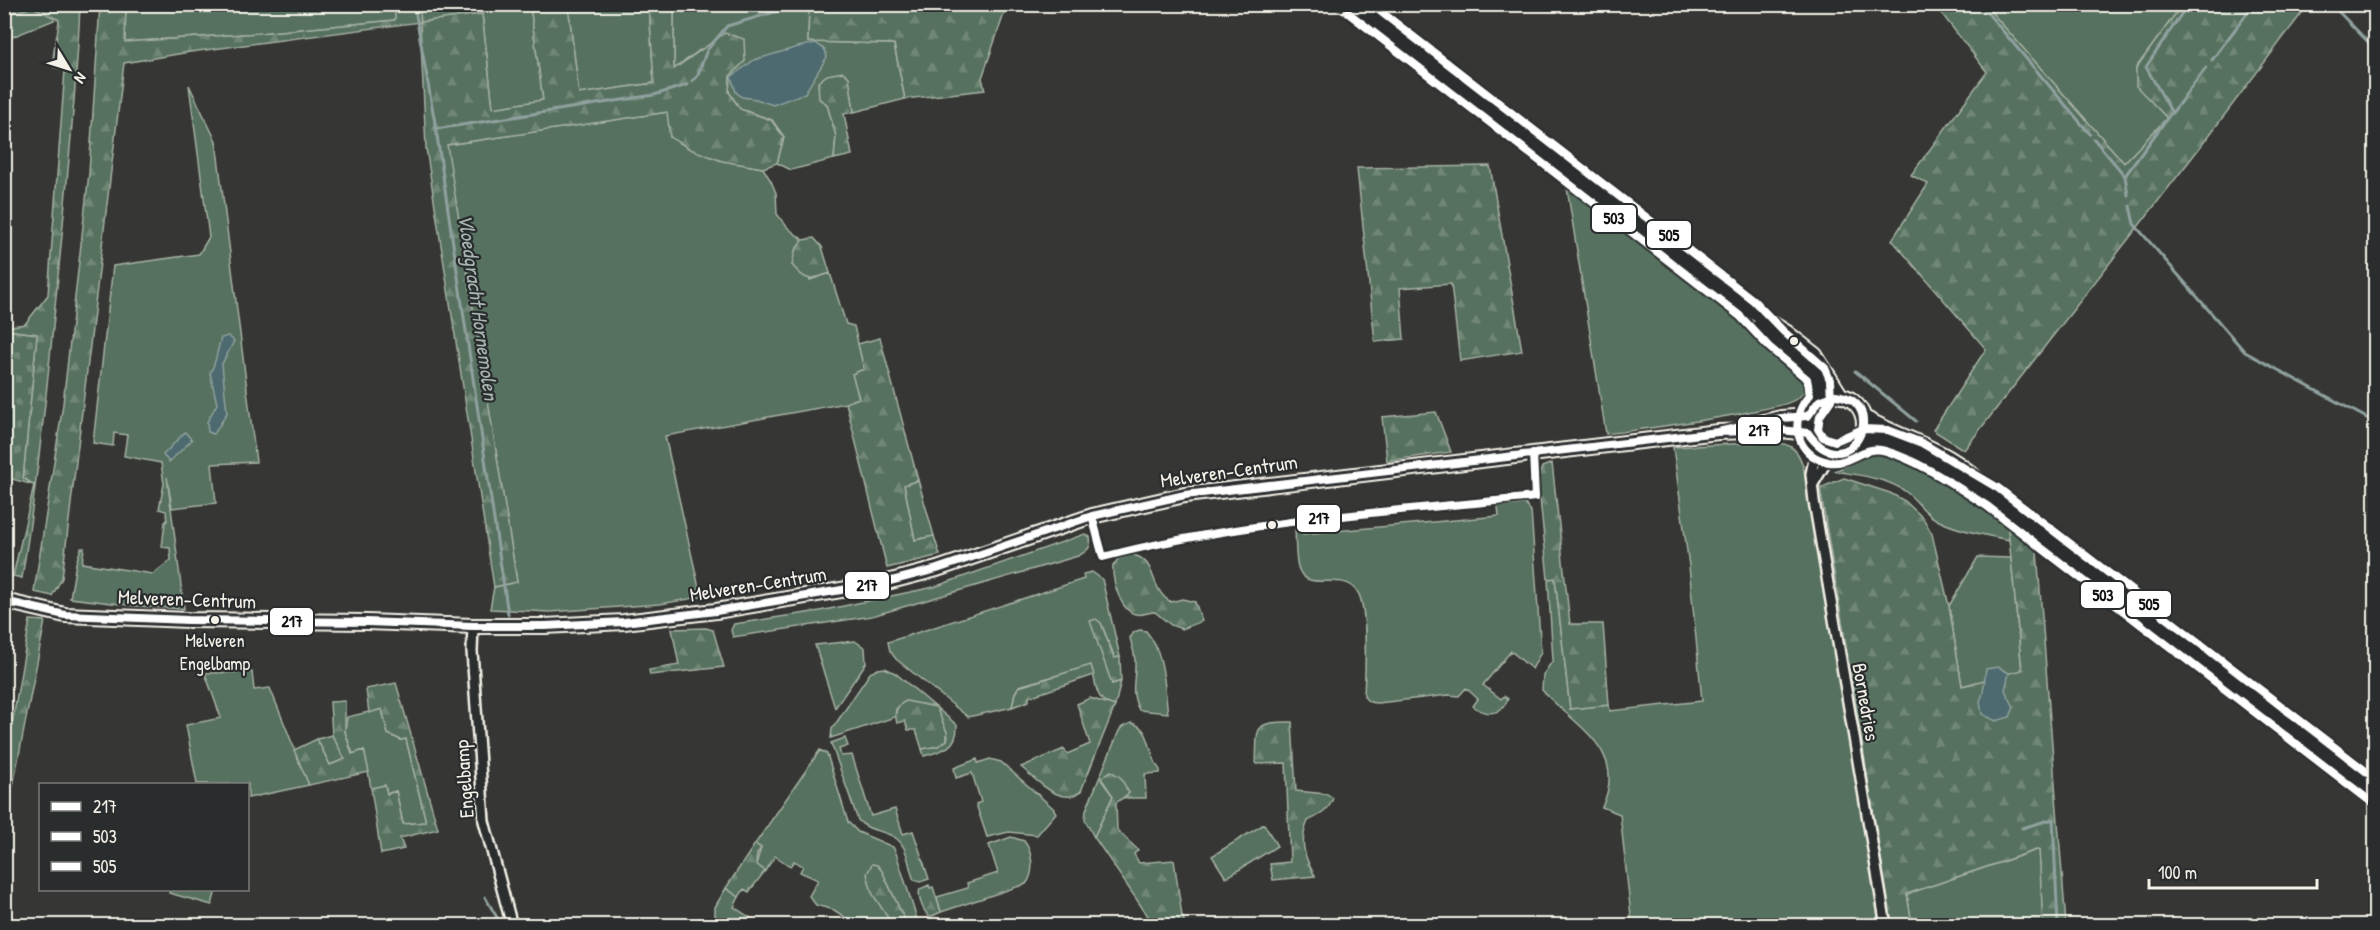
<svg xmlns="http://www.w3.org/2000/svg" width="2380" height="930" font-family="'Patrick Hand',sans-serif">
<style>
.green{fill:#57715f;stroke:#a6b1a4;stroke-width:1.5}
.forest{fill:url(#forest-firs);stroke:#a6b1a4;stroke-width:1.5}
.cemetery{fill:url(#cemetery-stones);stroke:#a6b1a4;stroke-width:1.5}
.water{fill:#4d6b6f;stroke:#90a19f;stroke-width:1.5}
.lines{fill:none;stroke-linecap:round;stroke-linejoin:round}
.stream{stroke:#90a19f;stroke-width:3}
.minor-casing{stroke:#f4f1e8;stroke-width:14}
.secondary-casing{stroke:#f4f1e8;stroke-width:18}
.minor{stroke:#2a2d2e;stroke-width:9}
.secondary{stroke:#2a2d2e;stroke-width:14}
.bus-1-casing{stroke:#2a2d2e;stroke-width:12}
.bus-2-casing{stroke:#2a2d2e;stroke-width:12}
.bus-3-casing{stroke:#2a2d2e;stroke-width:12}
.bus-1{stroke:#fff;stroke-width:8}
.bus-2{stroke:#fff;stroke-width:8}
.bus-3{stroke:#fff;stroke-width:8}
.bus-dot{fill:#f4f1e8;stroke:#2a2d2e;stroke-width:2}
.labels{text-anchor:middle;stroke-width:4.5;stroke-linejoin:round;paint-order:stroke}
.bus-label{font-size:18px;fill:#f4f1e8;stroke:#2a2d2e}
.street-label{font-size:20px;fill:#f4f1e8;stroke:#2a2d2e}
.water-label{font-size:21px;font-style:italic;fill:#a9b5b2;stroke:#2a2d2e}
.line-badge{stroke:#2a2d2e;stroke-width:2}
.pale-badge-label{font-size:16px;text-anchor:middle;font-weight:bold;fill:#111}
</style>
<defs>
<pattern id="forest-firs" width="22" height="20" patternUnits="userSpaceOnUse" patternTransform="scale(1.5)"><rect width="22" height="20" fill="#57715f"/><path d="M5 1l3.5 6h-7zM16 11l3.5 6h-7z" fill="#708676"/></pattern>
<pattern id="cemetery-stones" width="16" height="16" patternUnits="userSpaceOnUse" patternTransform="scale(1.5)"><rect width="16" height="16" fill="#57715f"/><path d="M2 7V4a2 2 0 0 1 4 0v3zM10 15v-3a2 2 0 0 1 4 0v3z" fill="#708676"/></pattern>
</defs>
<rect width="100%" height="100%" fill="#363734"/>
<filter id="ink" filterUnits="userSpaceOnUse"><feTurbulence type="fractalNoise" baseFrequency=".0167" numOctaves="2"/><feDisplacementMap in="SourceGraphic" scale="12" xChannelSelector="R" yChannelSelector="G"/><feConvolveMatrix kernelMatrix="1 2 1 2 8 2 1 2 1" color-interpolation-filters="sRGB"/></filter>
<g filter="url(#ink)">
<path class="green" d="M 5,5 L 55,5 L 54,20 L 5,40 Z
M 126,5 L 395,5 L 396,20 L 260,33 L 124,42 Z
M 419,5 L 530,5 L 543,100 L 493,108 L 482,14 L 420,22 Z
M 568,5 L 649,5 L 654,83 L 579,94 Z
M 674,5 L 809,5 L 808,42 L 894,44 L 905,99 L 854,112 L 851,91 L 827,104 L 836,136 L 834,159 L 791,170 L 777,163 L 784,137 L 772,120 L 740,109 L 729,92 L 730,76 L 745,61 L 701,49 L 674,69 Z
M 1985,5 L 2182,5 L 2136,68 L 2137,86 L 2167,118 L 2124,163 Z
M 189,85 L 216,141 L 256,462 L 212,464 L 216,503 L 172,508 L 167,477 L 184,609 L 137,606 L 70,598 L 76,563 L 81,548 L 84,548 L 82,563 L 153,574 L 171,560 L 170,548 L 162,547 L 165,522 L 167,521 L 166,511 L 159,509 L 164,484 L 161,463 L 124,456 L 127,435 L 114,433 L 113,446 L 93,443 L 113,266 L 199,254 L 209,237 Z
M 668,112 L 670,137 C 699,155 729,162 763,168 L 771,181 L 776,193 L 777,214 L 788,228 L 803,240 L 795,251 L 810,280 L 830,273 L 846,324 L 854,326 L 864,369 L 853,375 L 859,398 L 846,403 L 665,436 L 701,597 L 660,604 L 550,612 L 490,609 L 494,587 L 517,582 L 446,145 Z
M 1565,175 L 1772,339 L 1770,343 L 1801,365 L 1808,374 C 1807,384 1807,392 1798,398 C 1787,406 1770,407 1758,410 C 1707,421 1657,427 1606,434 Z
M 1771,442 C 1792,443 1799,450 1804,470 L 1882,925 L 1632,925 L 1620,814 L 1602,807 C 1629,749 1574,726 1542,690 L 1543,675 L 1553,660 L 1548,579 L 1555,578 L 1570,709 L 1609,705 L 1610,711 L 1702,701 L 1689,566 L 1673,447 Z
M 1886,447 L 1923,462 L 2007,518 L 2009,540 C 1985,535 1959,531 1937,520 C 1925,514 1917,500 1906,492 C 1888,478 1857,475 1835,471 Z
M 918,480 L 934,536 L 915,540 L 904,485 Z
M 1525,504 L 1531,511 L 1541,652 L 1532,669 L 1511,651 L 1483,685 L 1501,699 L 1504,696 L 1508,699 C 1501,716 1486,716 1473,706 L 1478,699 L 1466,688 L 1459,696 L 1449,695 L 1378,703 C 1371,703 1367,702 1364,696 C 1365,674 1369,607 1357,591 C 1341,569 1306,595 1298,567 C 1295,556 1296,542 1295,530 L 1302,528 L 1303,534 L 1499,516 L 1498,506 Z
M 1085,534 L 1090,537 C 1092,548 1087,551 1078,556 L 872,616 L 733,637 L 731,630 L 734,624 L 820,611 L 934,587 Z
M 1978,557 L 2011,558 L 2022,671 L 1962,686 L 1949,606 Z
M 1092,572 L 1102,579 L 1120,657 L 1115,658 L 1101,623 L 1112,684 L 1121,681 L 1115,706 C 1093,702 1097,682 1091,666 L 1019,686 L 1015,693 L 1012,707 L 968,717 L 896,659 L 890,651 L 888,642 L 1084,579 L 1083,574 Z
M 1140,630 L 1146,631 C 1165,653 1164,686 1168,713 L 1139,710 C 1129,690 1136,682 1135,662 C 1135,654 1132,646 1130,638 L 1134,632 Z
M 855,641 L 865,648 L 866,663 L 835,708 L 815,645 Z
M 885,668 L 895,673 L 957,725 C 958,747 943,751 924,756 L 922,749 L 938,746 L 947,740 L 948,736 L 922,705 L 906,702 L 896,709 L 895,717 L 831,738 L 832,729 L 870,673 L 878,669 Z
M 252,672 L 254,690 L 270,688 L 309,785 L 248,798 L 248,784 L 197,784 L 186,725 L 221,718 L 205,673 Z
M 382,709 L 388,734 L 401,740 L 406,739 L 426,822 L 403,824 L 396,791 L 386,794 L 385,786 L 371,788 L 364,750 L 353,754 L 345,732 L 347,717 Z
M 1131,723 C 1153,727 1147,755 1160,770 L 1160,773 L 1145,774 L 1146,798 L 1123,798 L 1129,793 L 1102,781 L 1113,796 L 1094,837 L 1085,820 L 1086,810 L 1119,731 L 1122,727 Z
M 332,735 L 345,759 L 330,765 L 317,739 Z
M 845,738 L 848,746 L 839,749 L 841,756 L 852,755 L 871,816 L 895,809 L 903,834 L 913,831 L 929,879 L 920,882 L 914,880 C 908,867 909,849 897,839 C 886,830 868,832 858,820 L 831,743 Z
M 820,750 L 827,754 L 848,822 L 858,832 L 893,847 L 896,853 L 917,919 L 917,925 L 907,925 L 882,871 L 891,925 L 880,925 L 875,922 L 857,925 L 834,910 L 816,905 L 809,896 L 818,880 L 800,872 L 803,866 L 794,861 L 790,866 L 775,856 L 765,871 L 756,864 L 761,848 L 755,844 Z
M 977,759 L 978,763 L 990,759 L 1001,762 L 1053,808 L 1056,813 L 1037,835 L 1009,832 L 987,837 L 976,804 L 981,802 L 972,773 L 956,778 L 954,768 Z
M 1264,824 L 1277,846 L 1226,878 L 1212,856 Z
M 1011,837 L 1024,841 C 1033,852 1035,873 1026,884 L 941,912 L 937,897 L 968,888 L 967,883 L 998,873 L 989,845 Z
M 2040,849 L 2043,925 L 1912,925 L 1907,894 Z
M 726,888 L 739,897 L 734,907 L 752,919 L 727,925 L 715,920 L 715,907 Z
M 170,890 L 216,890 L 212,905 L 169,893 Z"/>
<path class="forest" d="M 5,5 L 80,5 C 77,82 69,158 62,235 C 51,350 40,464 22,578 L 13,576 L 34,485 L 23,478 L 37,334 L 5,330 L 5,327 L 25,324 L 48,295 L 65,70 L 53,67 C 52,51 58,36 59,20 L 33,7 L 9,14 L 5,19 Z
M 100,5 L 126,5 L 125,42 L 260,33 L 395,20 L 395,5 L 419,5 L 421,22 L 482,14 L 493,108 L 543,100 L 530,5 L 568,5 L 579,94 L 654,83 L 649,5 L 674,5 L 674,69 L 725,33 L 744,39 L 745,61 L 730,76 L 729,92 L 740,109 L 771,120 L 784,137 L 777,163 L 763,168 L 722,161 L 690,149 L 670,137 L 667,112 L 447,145 L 517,582 L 494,587 L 426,148 L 420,22 L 190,52 L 124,63 L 62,578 L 52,596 L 34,592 L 63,404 L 89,173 Z
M 809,5 L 809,4 L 1007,5 L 982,78 L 985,90 L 905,99 L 894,44 L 808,42 Z
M 1935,5 L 1985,5 L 2124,163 L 2167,118 L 2136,86 L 2136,68 L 2182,5 L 2308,5 L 2201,146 L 1964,450 L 1933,430 L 1986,349 L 1892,240 L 1928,184 L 1911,175 L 1987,72 Z
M 843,72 L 849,77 L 854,112 L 844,114 L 852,155 L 834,159 L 836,136 L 827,104 L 819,99 L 818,82 L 827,75 Z
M 1490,166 L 1522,351 L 1460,361 L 1451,284 L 1400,288 L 1404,339 L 1375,342 L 1357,168 Z
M 814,238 L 822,247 L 830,273 C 810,280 807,283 792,265 L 795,251 L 803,240 Z
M 880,338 L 918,480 L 904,485 L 915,540 L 934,536 L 940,555 L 887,568 L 846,403 L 859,398 L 852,374 L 864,369 L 858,344 Z
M 1436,412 L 1451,452 L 1387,461 L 1382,417 Z
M 1552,463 L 1570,624 L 1603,624 L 1609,705 L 1570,709 L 1555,578 L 1548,579 L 1538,478 L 1542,467 Z
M 1844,478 L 1890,493 L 1905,501 L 1923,518 L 1932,534 L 1949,606 L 1962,686 L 2022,670 L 2007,518 L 2036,539 L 2066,925 L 2043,925 L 2039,849 L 1907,894 L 1912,925 L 1892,925 L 1820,488 Z
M 1132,555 C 1158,559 1148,589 1171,602 L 1182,599 L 1195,602 L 1202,621 L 1182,629 L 1171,625 L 1155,612 C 1148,612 1142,616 1135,614 C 1120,610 1112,580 1113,566 L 1118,559 Z
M 1096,619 L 1101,623 L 1114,658 L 1120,657 L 1121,681 L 1112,684 L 1090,621 Z
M 30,620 L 45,621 L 5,827 L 5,765 Z
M 706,628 L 713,630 L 724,667 L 650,675 L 649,670 L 679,665 L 672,629 Z
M 1091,665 L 1094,675 L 1029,697 L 1029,701 L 1012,707 L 1015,693 L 1019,687 Z
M 396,683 L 438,829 L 400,838 L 404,849 L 381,854 L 371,788 L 385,785 L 387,794 L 396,791 L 403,824 L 426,822 L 406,739 L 401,740 L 388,734 L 382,709 L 369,713 L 366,689 Z
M 1090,698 L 1115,706 L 1081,791 C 1061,808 1037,780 1021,767 L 1064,749 L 1067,754 L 1090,744 L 1077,704 Z
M 345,701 L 345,732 L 352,754 L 364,750 L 369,772 L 309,785 L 294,750 L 317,739 L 330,765 L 345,759 L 332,735 L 330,702 Z
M 906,701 L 936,707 L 947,732 L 947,740 L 938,746 L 922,749 L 916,730 L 908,730 L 905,721 L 897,723 C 894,712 896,706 906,701 Z
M 1292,722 L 1296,791 L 1327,794 L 1333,798 C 1328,812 1320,815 1308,821 C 1299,841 1304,857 1315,876 L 1273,880 L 1270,864 L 1290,862 L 1286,763 L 1256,764 C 1258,728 1251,721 1292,722 Z
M 1111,771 L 1121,778 L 1129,793 L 1116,803 L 1117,830 L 1138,850 L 1134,854 L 1139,863 L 1174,860 L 1182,916 L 1186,925 L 1154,925 L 1094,837 L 1113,796 L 1101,778 Z
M 755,844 L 761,848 L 757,854 L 756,864 L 765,871 L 749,892 L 744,889 L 739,897 L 726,888 Z
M 872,864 L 877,865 L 882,871 L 907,925 L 891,925 L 890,921 L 872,893 L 867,874 Z
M 929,885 L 930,888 L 933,887 L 941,912 L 930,917 C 923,911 917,897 920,889 Z"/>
<path class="cemetery" d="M 5,330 L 37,334 L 23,478 L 34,485 L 5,477 Z"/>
<path class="water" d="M 816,43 L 825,50 L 827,57 L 805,93 L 773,105 L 756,99 L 742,97 L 736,92 L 731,77 L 754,60 L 798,47 Z
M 228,336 L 234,341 L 222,364 L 227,413 L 214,434 L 208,432 L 207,422 L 217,404 L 210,373 C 217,361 217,350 221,338 Z
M 185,432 L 192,440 L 169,462 L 163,455 Z
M 1998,667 L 2009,673 L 2005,690 L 2014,707 L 2010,717 L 1996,721 L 1982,714 L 1980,701 C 1985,692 1984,679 1986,669 Z"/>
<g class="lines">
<path class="stream" d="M 414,4 L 436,129 L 508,614
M 1369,4 L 1459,72
M 1980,4 L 2090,134
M 2188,4 L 2146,67 L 2172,113 L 2206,68
M 2331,4 L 2376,50
M 2212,60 L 2254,4
M 1469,80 L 1759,305
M 692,81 L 697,77 L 707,50 L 727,26 L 778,11 L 857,8 L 871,4
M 436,129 L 654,95 L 687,85
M 2094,139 L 2125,176 L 2171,113
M 2125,176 L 2128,195
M 2130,206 L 2134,224 L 2245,352 L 2376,423
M 1855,371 L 1916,421
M 2071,543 L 2376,777
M 2022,828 L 2053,819 L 2058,926
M 485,897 L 502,926"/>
<g class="minor-casing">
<path id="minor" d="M 1817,446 L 1811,474 L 1814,501 L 1886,926
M 1813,484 L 1832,452
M 473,626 L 472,651 L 484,821 L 512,926"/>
</g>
<g class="secondary-casing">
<path id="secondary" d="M 1353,4 L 1747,308 L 1787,333 L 1815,355 L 1841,396
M 1761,323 L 1776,339 L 1816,373 L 1820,382 L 1821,399
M1806 424a29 29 0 1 1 58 0a29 29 0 1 1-58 0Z
M 1863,417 C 1905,441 1954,450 1986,489
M 1751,425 L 1781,418 L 1808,416
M 1859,440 L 1873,438 L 1900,445 L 1993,497 L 2376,793
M 4,601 L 65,615 L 188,620 L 367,622 L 473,626 L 545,626 L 624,622 L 716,611 L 883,583 L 937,569 L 1092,516 L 1185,495 L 1718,432 L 1781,430 L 1808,433"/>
</g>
<use href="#minor" class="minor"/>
<use href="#secondary" class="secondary"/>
<g class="bus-1-casing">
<path id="bus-1" d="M 1836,395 C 1893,402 1848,490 1808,433 L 1781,430 L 1718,432 L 1781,418 L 1808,416 L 1819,401 Z
M 1092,516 L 1103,557 C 1244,520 1391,512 1535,497 L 1533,453
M 4,601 L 65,615 L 188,620 L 367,622 L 473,626 L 545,626 L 624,622 L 716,611 L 883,583 L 937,569 L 1092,516 L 1185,495 L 1718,432"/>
</g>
<g class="bus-2-casing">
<path id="bus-2" d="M 1347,12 L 1740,316 L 1769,347 L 1807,379 L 1810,395 C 1788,417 1795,457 1829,462 C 1852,465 1862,444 1886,451 C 1922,462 1955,486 1987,506 L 2370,801"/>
</g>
<g class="bus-3-casing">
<path id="bus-3" d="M 1371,4 L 1753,300 L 1783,331 L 1825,368 L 1830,380 L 1831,400 L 1820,416 L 1818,429 L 1823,437 L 1835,441 L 1863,429 L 1888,430 L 1922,443 L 1998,488 L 2376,779"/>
</g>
<use href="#bus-1" class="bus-1"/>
<use href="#bus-2" class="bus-2"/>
<use href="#bus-3" class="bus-3"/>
</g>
</g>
<g class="bus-dot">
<circle cx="1794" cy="341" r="5"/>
<circle cx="1272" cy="525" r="5"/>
<circle cx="215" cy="620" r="5"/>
</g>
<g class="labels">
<g class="bus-label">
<text x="215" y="647">Melveren<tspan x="215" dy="23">Engelbamp</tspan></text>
</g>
<g class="street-label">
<text transform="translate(1229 471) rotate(-8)" y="7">Melveren-Centrum</text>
<text transform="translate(758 584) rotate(-9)" y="7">Melveren-Centrum</text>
<text transform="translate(187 599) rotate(2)" y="7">Melveren-Centrum</text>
<text transform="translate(1866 702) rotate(80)" y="7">Bornedries</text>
<text transform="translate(464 779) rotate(-94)" y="7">Engelbamp</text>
</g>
<g class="water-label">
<text transform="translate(478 307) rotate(82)" y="7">Vloedgracht Hornemolen</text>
</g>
</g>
<g class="line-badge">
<rect x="1591" y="204" width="46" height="29" rx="6" fill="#fff"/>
<rect x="1646" y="220" width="46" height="29" rx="6" fill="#fff"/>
<rect x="1737" y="416" width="45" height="29" rx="6" fill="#fff"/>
<rect x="1296" y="504" width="45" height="29" rx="6" fill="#fff"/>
<rect x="844" y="571" width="46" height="29" rx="6" fill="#fff"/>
<rect x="2080" y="581" width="45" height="28" rx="6" fill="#fff"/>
<rect x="2126" y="590" width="46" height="28" rx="6" fill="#fff"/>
<rect x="269" y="607" width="45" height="29" rx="6" fill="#fff"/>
</g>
<g class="pale-badge-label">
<text x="1614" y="224">503</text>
<text x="1669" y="241">505</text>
<text x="1759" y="436">217</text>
<text x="1319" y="524">217</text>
<text x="867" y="591">217</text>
<text x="2103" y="601">503</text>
<text x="2149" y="610">505</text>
<text x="292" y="627">217</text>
</g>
<rect width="2380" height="930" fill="none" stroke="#2a2d2e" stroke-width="24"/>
<rect x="12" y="12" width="2356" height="906" fill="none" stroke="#f4f1e8" stroke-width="2" filter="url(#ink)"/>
<rect x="39" y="783" width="210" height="108" fill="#2a2d2e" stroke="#7b7b78" stroke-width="1.5"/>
<rect x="51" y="802" width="30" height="9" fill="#ffffff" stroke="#7b7b78" stroke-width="1.5"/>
<text x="93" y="813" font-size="18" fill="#f4f1e8">217</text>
<rect x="51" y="832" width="30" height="9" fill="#ffffff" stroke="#7b7b78" stroke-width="1.5"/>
<text x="93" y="843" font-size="18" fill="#f4f1e8">503</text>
<rect x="51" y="862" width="30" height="9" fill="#ffffff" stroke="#7b7b78" stroke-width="1.5"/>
<text x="93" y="873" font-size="18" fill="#f4f1e8">505</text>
<g transform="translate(69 69) rotate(128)" stroke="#2a2d2e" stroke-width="4.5" paint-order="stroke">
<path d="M0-4.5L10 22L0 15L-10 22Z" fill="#f4f1e8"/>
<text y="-9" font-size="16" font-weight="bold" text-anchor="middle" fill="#f4f1e8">N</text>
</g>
<path d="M2149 879v9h168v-9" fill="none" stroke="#f4f1e8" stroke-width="3"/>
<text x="2158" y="879" font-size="18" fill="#f4f1e8" stroke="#2a2d2e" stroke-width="4.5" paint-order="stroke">100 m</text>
</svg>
